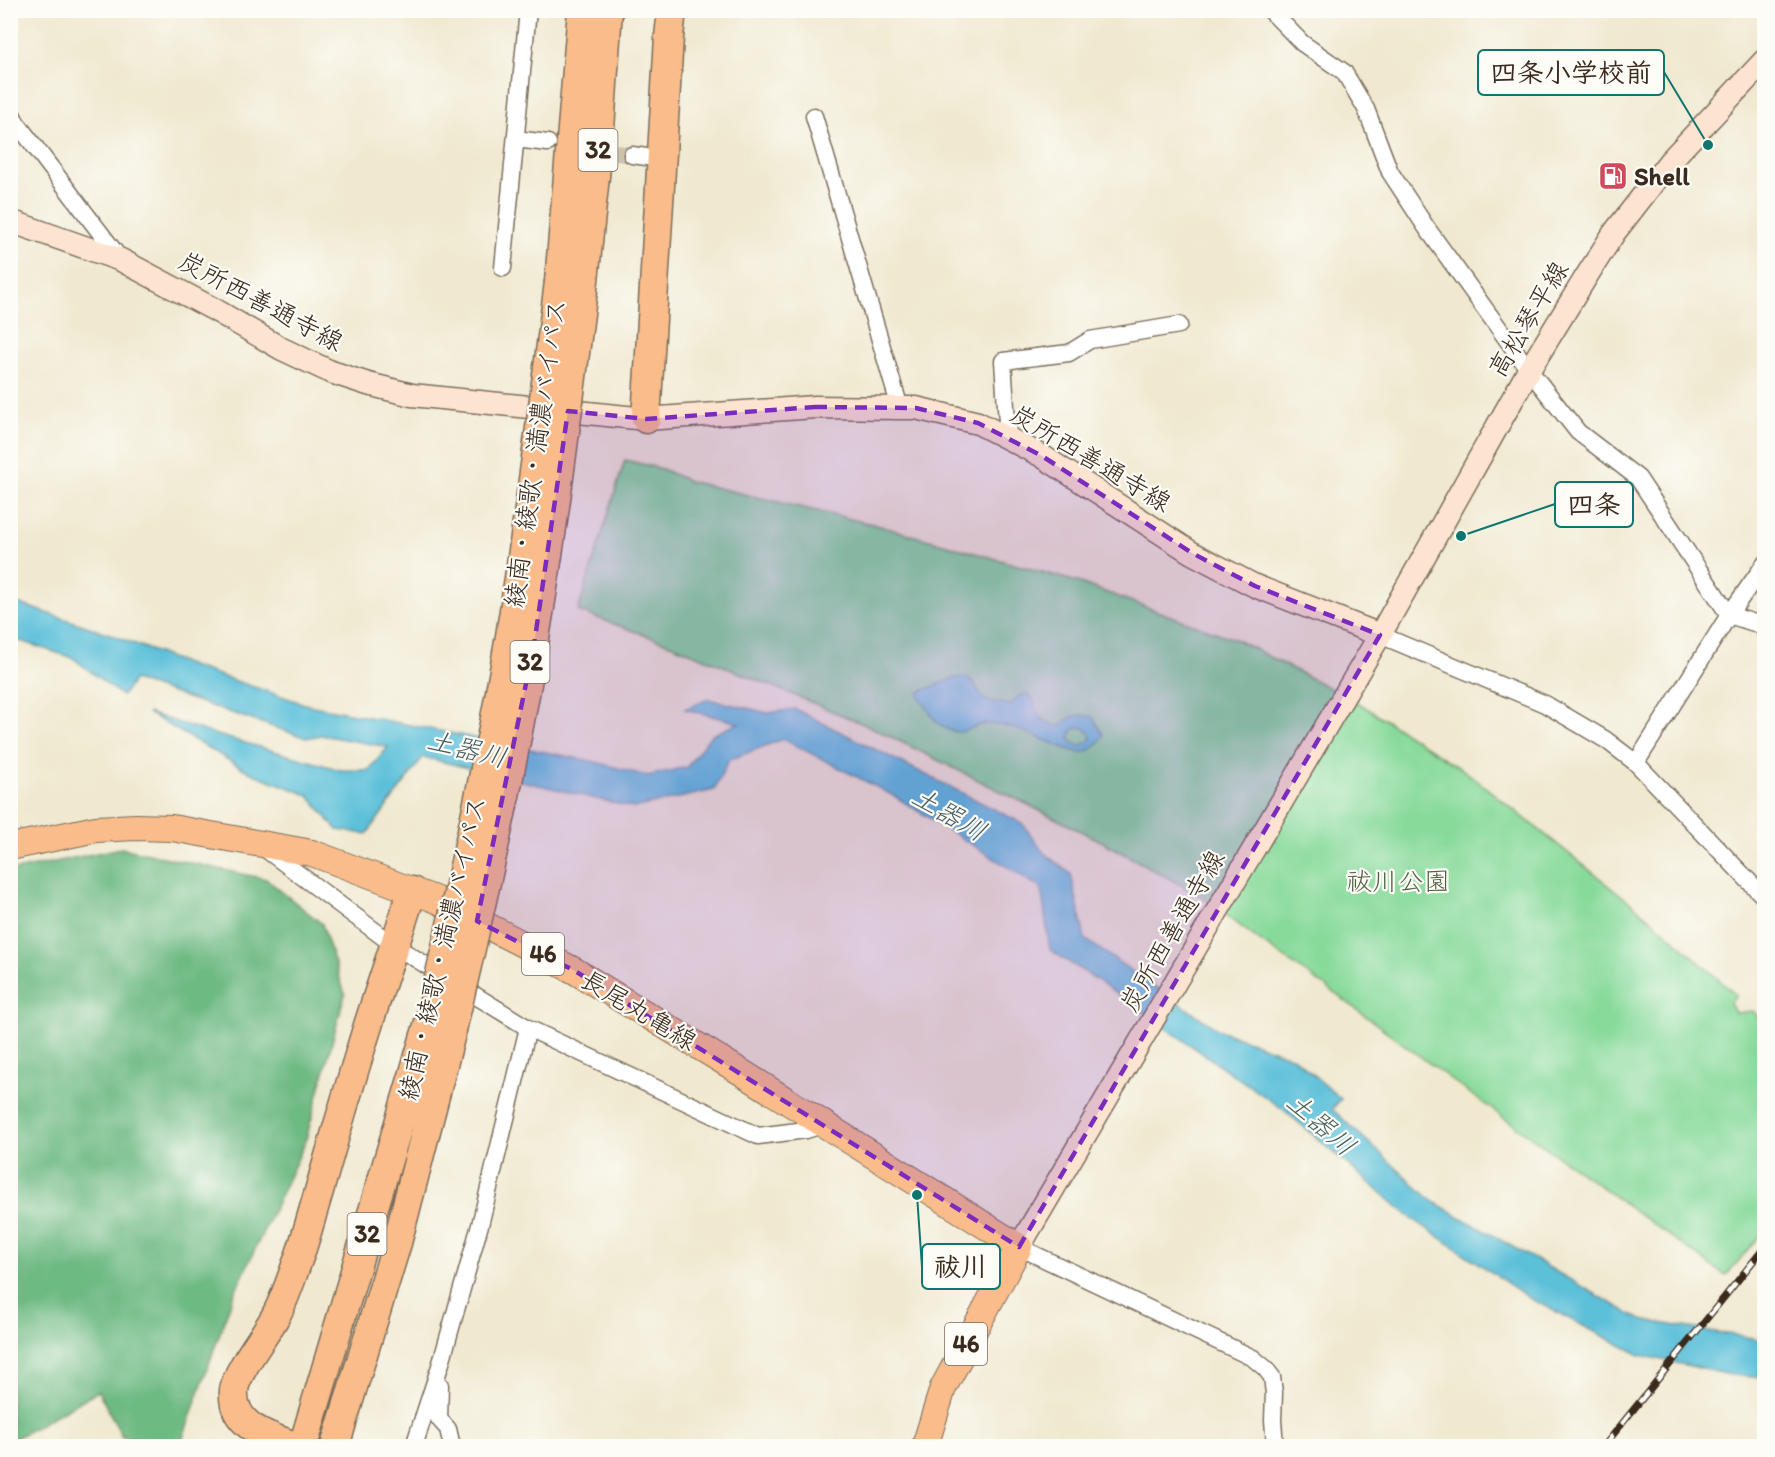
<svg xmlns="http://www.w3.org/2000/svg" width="1775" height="1457" font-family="Itim,'Klee One',sans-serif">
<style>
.green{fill:#88da9b;stroke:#62825c;stroke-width:1.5}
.forest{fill:#6eba83;stroke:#547250;stroke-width:1.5}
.water{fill:#5bc0d9;stroke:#4b757c;stroke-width:1.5;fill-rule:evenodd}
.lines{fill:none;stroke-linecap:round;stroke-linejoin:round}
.street-tunnel{stroke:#ccc3ac;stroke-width:16;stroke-dasharray:16 8;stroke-linecap:butt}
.street-casing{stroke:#7a6d5c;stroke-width:19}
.secondary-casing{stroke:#7a6d5c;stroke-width:25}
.primary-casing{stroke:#7a6d5c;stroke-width:28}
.highway-casing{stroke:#7a6d5c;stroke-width:31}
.street{stroke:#fff;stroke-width:16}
.secondary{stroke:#fde4d0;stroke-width:22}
.primary{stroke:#f9bc8a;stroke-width:26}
.highway{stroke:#f9bc8a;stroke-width:28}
.rail-casing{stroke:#3b2a1e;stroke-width:7}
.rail{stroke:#fdfcf7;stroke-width:4.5;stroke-dasharray:14;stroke-linecap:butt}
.highway-bridge-casing{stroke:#7a6d5c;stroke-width:31;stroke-linecap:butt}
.highway-bridge{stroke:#f9bc8a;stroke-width:28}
.marked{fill:#7b2cbf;fill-opacity:0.2;stroke:#7b2cbf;stroke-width:4.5;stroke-dasharray:12 8;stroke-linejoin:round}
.labels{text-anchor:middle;stroke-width:4.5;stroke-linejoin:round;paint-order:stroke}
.shield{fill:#fdfcf7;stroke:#75695f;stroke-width:1.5}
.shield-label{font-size:24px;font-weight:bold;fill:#3b2a1e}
.poi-label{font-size:26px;font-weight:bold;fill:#3b2a1e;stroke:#fdfcf7;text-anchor:start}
.street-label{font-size:26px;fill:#3b2a1e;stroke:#fdfcf7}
.park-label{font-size:26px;fill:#525f44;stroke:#fdfcf7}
.water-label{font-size:27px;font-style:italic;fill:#465e5f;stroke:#fdfcf7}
.leader{fill:none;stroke:#0f766e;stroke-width:2}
.callout-dot{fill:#0f766e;stroke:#fdfcf7;stroke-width:2}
.callout{fill:#fdfcf7;stroke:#0f766e;stroke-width:2}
.callout-label{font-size:27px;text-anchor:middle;font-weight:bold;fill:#3b2a1e}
</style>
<rect width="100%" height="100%" fill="#fdfcf7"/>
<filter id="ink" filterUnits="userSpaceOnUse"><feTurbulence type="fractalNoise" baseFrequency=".0167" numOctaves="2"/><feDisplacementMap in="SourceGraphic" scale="12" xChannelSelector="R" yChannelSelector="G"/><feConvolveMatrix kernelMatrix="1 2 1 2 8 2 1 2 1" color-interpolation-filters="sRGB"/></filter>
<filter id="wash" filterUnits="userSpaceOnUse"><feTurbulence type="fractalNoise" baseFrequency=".008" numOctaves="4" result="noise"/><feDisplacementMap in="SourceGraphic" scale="24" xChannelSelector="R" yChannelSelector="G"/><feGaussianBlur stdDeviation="1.35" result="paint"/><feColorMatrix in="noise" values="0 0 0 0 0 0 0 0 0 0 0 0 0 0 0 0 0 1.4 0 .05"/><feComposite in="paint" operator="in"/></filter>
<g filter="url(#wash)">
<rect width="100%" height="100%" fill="#f0e9d0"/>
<path class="green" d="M 625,460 L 662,469 L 688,481 L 876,525 L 1077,582 L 1237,640 L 1362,705 L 1469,774 L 1656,923 L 1736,995 L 1730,1003 L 1735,1013 L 1753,1011 L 1764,1024 L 1764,1230 L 1726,1276 L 1472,1095 L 1336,994 L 1260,941 L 1201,896 L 1101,841 L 873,728 L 673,645 L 578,611 Z"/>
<path class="forest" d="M 121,848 L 266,879 L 322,924 L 345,994 L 305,1143 L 233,1296 L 180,1446 L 171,1446 L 122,1436 L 98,1391 L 11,1441 L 11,871 Z"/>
<path class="water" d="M 11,601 L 110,634 L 191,666 L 308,705 L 596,762 L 647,776 L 687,767 L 711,735 L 739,723 L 685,709 L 708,699 L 768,713 L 795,709 L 1022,823 L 1044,853 L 1071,874 L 1085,939 L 1217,1029 L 1294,1058 L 1341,1099 L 1332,1109 L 1429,1198 L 1439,1205 L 1641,1320 L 1764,1340 L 1764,1378 L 1731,1375 L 1640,1355 L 1531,1299 L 1407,1215 L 1284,1110 L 1097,980 L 1050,950 L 1041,888 L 896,797 L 783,739 L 729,760 L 714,790 L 634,808 L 423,757 L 367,834 L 337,830 L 308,795 L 251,773 L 148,713 L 217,735 L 341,770 L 369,770 L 388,747 L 321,735 L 306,738 L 134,680 L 122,696 L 73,658 L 11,638 Z
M 966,677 L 974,684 L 984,700 L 1011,705 L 1019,696 L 1027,694 L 1034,700 C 1036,717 1043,723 1060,726 C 1071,715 1078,713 1093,717 L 1104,736 C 1098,744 1091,752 1081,753 C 1049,745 1023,726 989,724 C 972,723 965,739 945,728 C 933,722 928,707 919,697 L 919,692 L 954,678 ZM 1082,727 L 1089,732 L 1091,738 L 1089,742 L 1078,746 L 1070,740 L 1071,732 L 1076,728 Z"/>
</g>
<g filter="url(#ink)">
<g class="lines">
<path class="street-tunnel" d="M 591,149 L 632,155"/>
<g class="street-casing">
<path id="street" d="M 1270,10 L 1302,43 L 1344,72 L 1366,109 L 1390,172 L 1426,227 L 1529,370 L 1578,432 L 1638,478 L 1729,615 L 1764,626
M 10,110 L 16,122 L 121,260
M 814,116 L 900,408
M 516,139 L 548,143
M 632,155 L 661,159
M 503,268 L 528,10
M 1008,438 L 1003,361 L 1069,353 L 1090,340 L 1179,325
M 1380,635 L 1545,704 L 1606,740 L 1636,763 L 1764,897
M 1636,763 L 1729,615 L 1764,565
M 264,848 L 395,946 L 528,1028 L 758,1136 L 806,1130 L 825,1124
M 1019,1247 L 1253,1358 L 1265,1368 L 1272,1377 L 1274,1393 L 1273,1420 L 1275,1446
M 440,1385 L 439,1419 L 448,1429 L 452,1446
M 414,1446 L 441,1363 L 480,1225 L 528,1028"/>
</g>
<g class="secondary-casing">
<path id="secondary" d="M 10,221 L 121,260 L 217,311 L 282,349 L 331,372 L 368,384 L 412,395 L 646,419 L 815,407 L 900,408 L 916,408 L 978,423 L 1042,456 L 1192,553 L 1255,586 L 1380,635
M 1019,1247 L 1380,635 L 1529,370 L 1586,277 L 1614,233 L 1670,161 L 1764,61"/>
</g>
<g class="primary-casing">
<path id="primary" d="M 10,847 L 96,829 L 136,827 L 172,828 L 312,853 L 437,900 L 575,971 L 741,1072 L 1019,1247 L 943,1388 L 925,1446"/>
</g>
<g class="highway-casing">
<path id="highway" d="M 559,282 L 582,10
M 583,290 L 600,129 L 608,10
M 646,419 L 669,37 L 672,10
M 295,1446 C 268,1436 231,1427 234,1390 C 236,1371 266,1335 276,1315 C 285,1299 291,1279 298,1260 C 306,1238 312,1214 319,1191 C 332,1146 345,1100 359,1055 C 375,1000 395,946 412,891
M 303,1446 L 429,1022
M 335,1446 L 397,1243 L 452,1030"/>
</g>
<use href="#street" class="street"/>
<use href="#secondary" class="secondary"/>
<use href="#primary" class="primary"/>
<use href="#highway" class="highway"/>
<g class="rail-casing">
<path id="rail" d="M 1604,1446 L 1764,1248"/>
</g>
<use href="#rail" class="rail"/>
<g class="highway-bridge-casing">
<path id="highway-bridge" d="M 429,1022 C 458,894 488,766 510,636 C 529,518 544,400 559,282
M 452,1030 C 482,902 512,774 534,644 C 554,526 568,408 583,290"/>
</g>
<use href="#highway-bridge" class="highway-bridge"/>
</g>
</g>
<path class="marked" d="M 815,407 L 916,408 L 978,423 L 1042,456 L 1192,553 L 1255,586 L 1380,635 L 1019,1247 L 575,971 L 477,921 L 534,645 L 568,411 L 646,419 Z"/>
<defs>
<g id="fuel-square" transform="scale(1.5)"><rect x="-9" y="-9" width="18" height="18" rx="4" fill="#d1495b" stroke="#fdfcf7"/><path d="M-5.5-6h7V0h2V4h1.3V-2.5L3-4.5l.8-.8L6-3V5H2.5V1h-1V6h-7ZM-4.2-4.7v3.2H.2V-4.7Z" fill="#fff"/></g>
</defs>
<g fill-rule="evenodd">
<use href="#fuel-square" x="1613" y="176"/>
</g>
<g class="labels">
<g class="shield">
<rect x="578.5" y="129" width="39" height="42" rx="4.5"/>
<rect x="510.5" y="641" width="39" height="42" rx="4.5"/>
<rect x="522" y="933" width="42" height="42" rx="4.5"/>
<rect x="347.5" y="1213" width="39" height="42" rx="4.5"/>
<rect x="945" y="1323" width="42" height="42" rx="4.5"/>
</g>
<g class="shield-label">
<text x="598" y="158">32</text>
<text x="530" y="670">32</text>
<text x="543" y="962">46</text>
<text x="367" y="1242">32</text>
<text x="966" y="1352">46</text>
</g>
<g class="poi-label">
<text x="1634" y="185">Shell</text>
</g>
<g class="street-label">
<text transform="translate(261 301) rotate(28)" y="9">炭所西善通寺線</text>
<text transform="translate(1528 319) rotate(-59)" y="9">高松琴平線</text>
<text transform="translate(535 453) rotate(-82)" y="9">綾南・綾歌・満濃バイパス</text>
<text transform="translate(1091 458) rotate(31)" y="9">炭所西善通寺線</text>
<text transform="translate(1172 931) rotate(-60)" y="9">炭所西善通寺線</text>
<text transform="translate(442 948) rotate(-77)" y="9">綾南・綾歌・満濃バイパス</text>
<text transform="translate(639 1010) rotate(31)" y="9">長尾丸亀線</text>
</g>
<g class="park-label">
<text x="1398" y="890">祓川公園</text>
</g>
<g class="water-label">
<text transform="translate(467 749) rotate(14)" y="9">土器川</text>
<text transform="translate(949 814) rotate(30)" y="9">土器川</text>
<text transform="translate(1321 1124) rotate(41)" y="9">土器川</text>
</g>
</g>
<path class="leader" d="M1708 145L1664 72M1461 536L1555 504M917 1195L922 1267"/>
<g class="callout-dot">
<circle cx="1708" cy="145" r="6"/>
<circle cx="1461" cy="536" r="6"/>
<circle cx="917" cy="1195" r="6"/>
</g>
<g class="callout">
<rect x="1478" y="50" width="186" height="45" rx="6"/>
<rect x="1555" y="482" width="78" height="45" rx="6"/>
<rect x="922" y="1244" width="78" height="45" rx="6"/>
</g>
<g class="callout-label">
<text x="1571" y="82">四条小学校前</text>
<text x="1594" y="514">四条</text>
<text x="961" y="1276">祓川</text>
</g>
<rect width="1775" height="1457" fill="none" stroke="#fdfcf7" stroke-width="36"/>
</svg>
